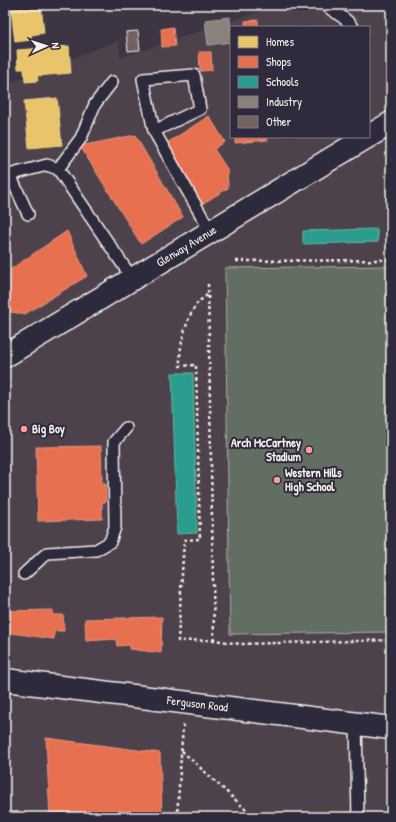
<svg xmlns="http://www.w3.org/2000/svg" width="396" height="822" font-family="'Patrick Hand',sans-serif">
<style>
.built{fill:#4d424c;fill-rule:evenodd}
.green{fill:#626e62;stroke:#abb0a5}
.homes{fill:#e9c46a;stroke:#ecd290}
.shops{fill:#e76f51;stroke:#eb967e}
.schools{fill:#2a9d8f;stroke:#67b6aa}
.industry{fill:#8a817c;stroke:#aaa39c}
.building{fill:#736160;stroke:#f4f1e8}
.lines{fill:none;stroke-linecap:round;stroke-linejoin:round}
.lane-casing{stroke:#f4f1e8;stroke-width:14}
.secondary-casing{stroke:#f4f1e8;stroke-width:25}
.primary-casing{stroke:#f4f1e8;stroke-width:25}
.path{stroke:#f4f1e8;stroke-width:2.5;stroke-dasharray:3 3;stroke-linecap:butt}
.lane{stroke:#2f2a3d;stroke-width:11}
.secondary{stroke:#2f2a3d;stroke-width:22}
.primary{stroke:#2f2a3d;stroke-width:22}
.poi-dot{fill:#ff9aa2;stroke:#2f2a3d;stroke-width:1.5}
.labels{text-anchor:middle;stroke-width:4;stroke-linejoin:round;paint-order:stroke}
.street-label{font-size:12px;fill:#f4f1e8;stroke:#2f2a3d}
.poi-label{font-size:12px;font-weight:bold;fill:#f4f1e8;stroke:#2f2a3d;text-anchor:start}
</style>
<rect width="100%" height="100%" fill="#3d3544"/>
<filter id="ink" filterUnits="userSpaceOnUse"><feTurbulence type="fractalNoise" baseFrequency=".025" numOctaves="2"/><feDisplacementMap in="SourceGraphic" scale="8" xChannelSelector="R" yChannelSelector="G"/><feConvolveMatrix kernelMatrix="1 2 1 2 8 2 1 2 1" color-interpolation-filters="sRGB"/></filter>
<g filter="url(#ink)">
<path class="built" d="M 280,5 L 391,5 L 391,817 L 5,817 L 5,85 L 119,40 L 120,58 ZM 231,27 L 369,27 L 369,137 L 231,137 Z"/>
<path class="green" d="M 391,266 L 391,632 L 230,634 L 225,268 Z"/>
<path class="homes" d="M 41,5 L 44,33 L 31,35 L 32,40 L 15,42 L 11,9 Z
M 69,46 L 71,73 L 37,76 L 38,81 L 25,82 L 24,69 L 18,69 L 17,50 Z
M 57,98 L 62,145 L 29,148 L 24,101 Z"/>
<path class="shops" d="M 258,20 L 258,27 L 245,27 L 245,21 Z
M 173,27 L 175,46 L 162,47 L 161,29 Z
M 199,52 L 211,52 L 212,70 L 200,71 Z
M 209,116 L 225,142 L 214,149 L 227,169 L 228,188 L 202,204 L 164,145 Z
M 135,135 L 183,217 L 141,244 L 80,146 Z
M 235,137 L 267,137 L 268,140 L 235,143 Z
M 67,231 L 87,276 L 25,314 L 10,312 L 11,269 Z
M 101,446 L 102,484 L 106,484 L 106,502 L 102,502 L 102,519 L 38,521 L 36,447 Z
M 53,610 L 53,615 L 63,615 L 64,631 L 54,631 L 54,639 L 5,632 L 5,611 Z
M 162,617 L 161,653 L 130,649 L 130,645 L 117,646 L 116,639 L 86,641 L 85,619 Z
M 46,738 L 160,753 L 162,817 L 50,817 Z"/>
<path class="schools" d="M 377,229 L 378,242 L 303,244 L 303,231 Z
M 172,373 L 193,373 L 197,533 L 177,534 Z"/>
<path class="industry" d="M 230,17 L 231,42 L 208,45 L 205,20 Z"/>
<path class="building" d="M 138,31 L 140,50 L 128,51 L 126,32 Z"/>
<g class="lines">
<g class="lane-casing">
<path id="lane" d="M 326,5 C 333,13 347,17 352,27
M 154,131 L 200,109 L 194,75 L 143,79 L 154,131 L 210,231
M 58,169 L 81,138 L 95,104 L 112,82
M 10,175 L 28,214
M 5,176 L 47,165 L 58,169 L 132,278
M 24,574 L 47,553 L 96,550 L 110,542 L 115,527 L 114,442 L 126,428
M 356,723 L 358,817"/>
</g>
<g class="secondary-casing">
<g id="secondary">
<path id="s1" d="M 5,680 L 391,728"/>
</g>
</g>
<g class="primary-casing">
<g id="primary">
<path d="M 369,136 L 391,123"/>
<path id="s2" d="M 5,356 L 367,137"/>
</g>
</g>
<path class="path" d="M 236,261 L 391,260
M 208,284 L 214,640 L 240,644 L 391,640
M 207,295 C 204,298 198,301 196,305 C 185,321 179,348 180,366 L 196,365 L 200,539 L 184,540 L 178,641 L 214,640
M 182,751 L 254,817
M 177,817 L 183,725"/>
<use href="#lane" class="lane"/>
<use href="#secondary" class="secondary"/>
<use href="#primary" class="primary"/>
</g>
</g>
<g class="poi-dot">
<circle cx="24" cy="429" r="4"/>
<circle cx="309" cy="450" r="4"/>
<circle cx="277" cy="480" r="4"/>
</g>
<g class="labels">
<g class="street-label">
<text dy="4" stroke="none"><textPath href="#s2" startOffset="212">Glenway Avenue</textPath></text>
<text dy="4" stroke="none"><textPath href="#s1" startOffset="194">Ferguson Road</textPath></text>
</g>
<g class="poi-label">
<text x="32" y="433">Big Boy</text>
<text x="301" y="447" text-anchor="end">Arch McCartney<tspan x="301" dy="14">Stadium</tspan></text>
<text x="285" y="477">Western Hills<tspan x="285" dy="14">High School</tspan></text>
</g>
</g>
<rect width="396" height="822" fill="none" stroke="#2f2a3d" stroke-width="20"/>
<rect x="10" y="10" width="376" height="802" fill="none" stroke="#f4f1e8" stroke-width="1.5" filter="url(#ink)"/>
<rect x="230" y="26" width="140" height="112" fill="#2f2a3d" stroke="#7e7a81"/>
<rect x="238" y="36" width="20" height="12" fill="#e9c46a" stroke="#7e7a81"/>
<text x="266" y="46" font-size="12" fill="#f4f1e8">Homes</text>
<rect x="238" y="56" width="20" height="12" fill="#e76f51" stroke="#7e7a81"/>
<text x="266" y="66" font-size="12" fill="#f4f1e8">Shops</text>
<rect x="238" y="76" width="20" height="12" fill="#2a9d8f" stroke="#7e7a81"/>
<text x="266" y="86" font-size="12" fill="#f4f1e8">Schools</text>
<rect x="238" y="96" width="20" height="12" fill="#8a817c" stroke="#7e7a81"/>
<text x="266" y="106" font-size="12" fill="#f4f1e8">Industry</text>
<rect x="238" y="116" width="20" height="12" fill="#736160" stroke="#7e7a81"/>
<text x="266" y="126" font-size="12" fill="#f4f1e8">Other</text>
<g transform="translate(46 46) rotate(87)" stroke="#2f2a3d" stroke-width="3" paint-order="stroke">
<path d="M0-3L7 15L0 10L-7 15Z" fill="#f4f1e8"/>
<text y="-6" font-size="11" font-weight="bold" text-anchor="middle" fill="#f4f1e8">N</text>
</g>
</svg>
